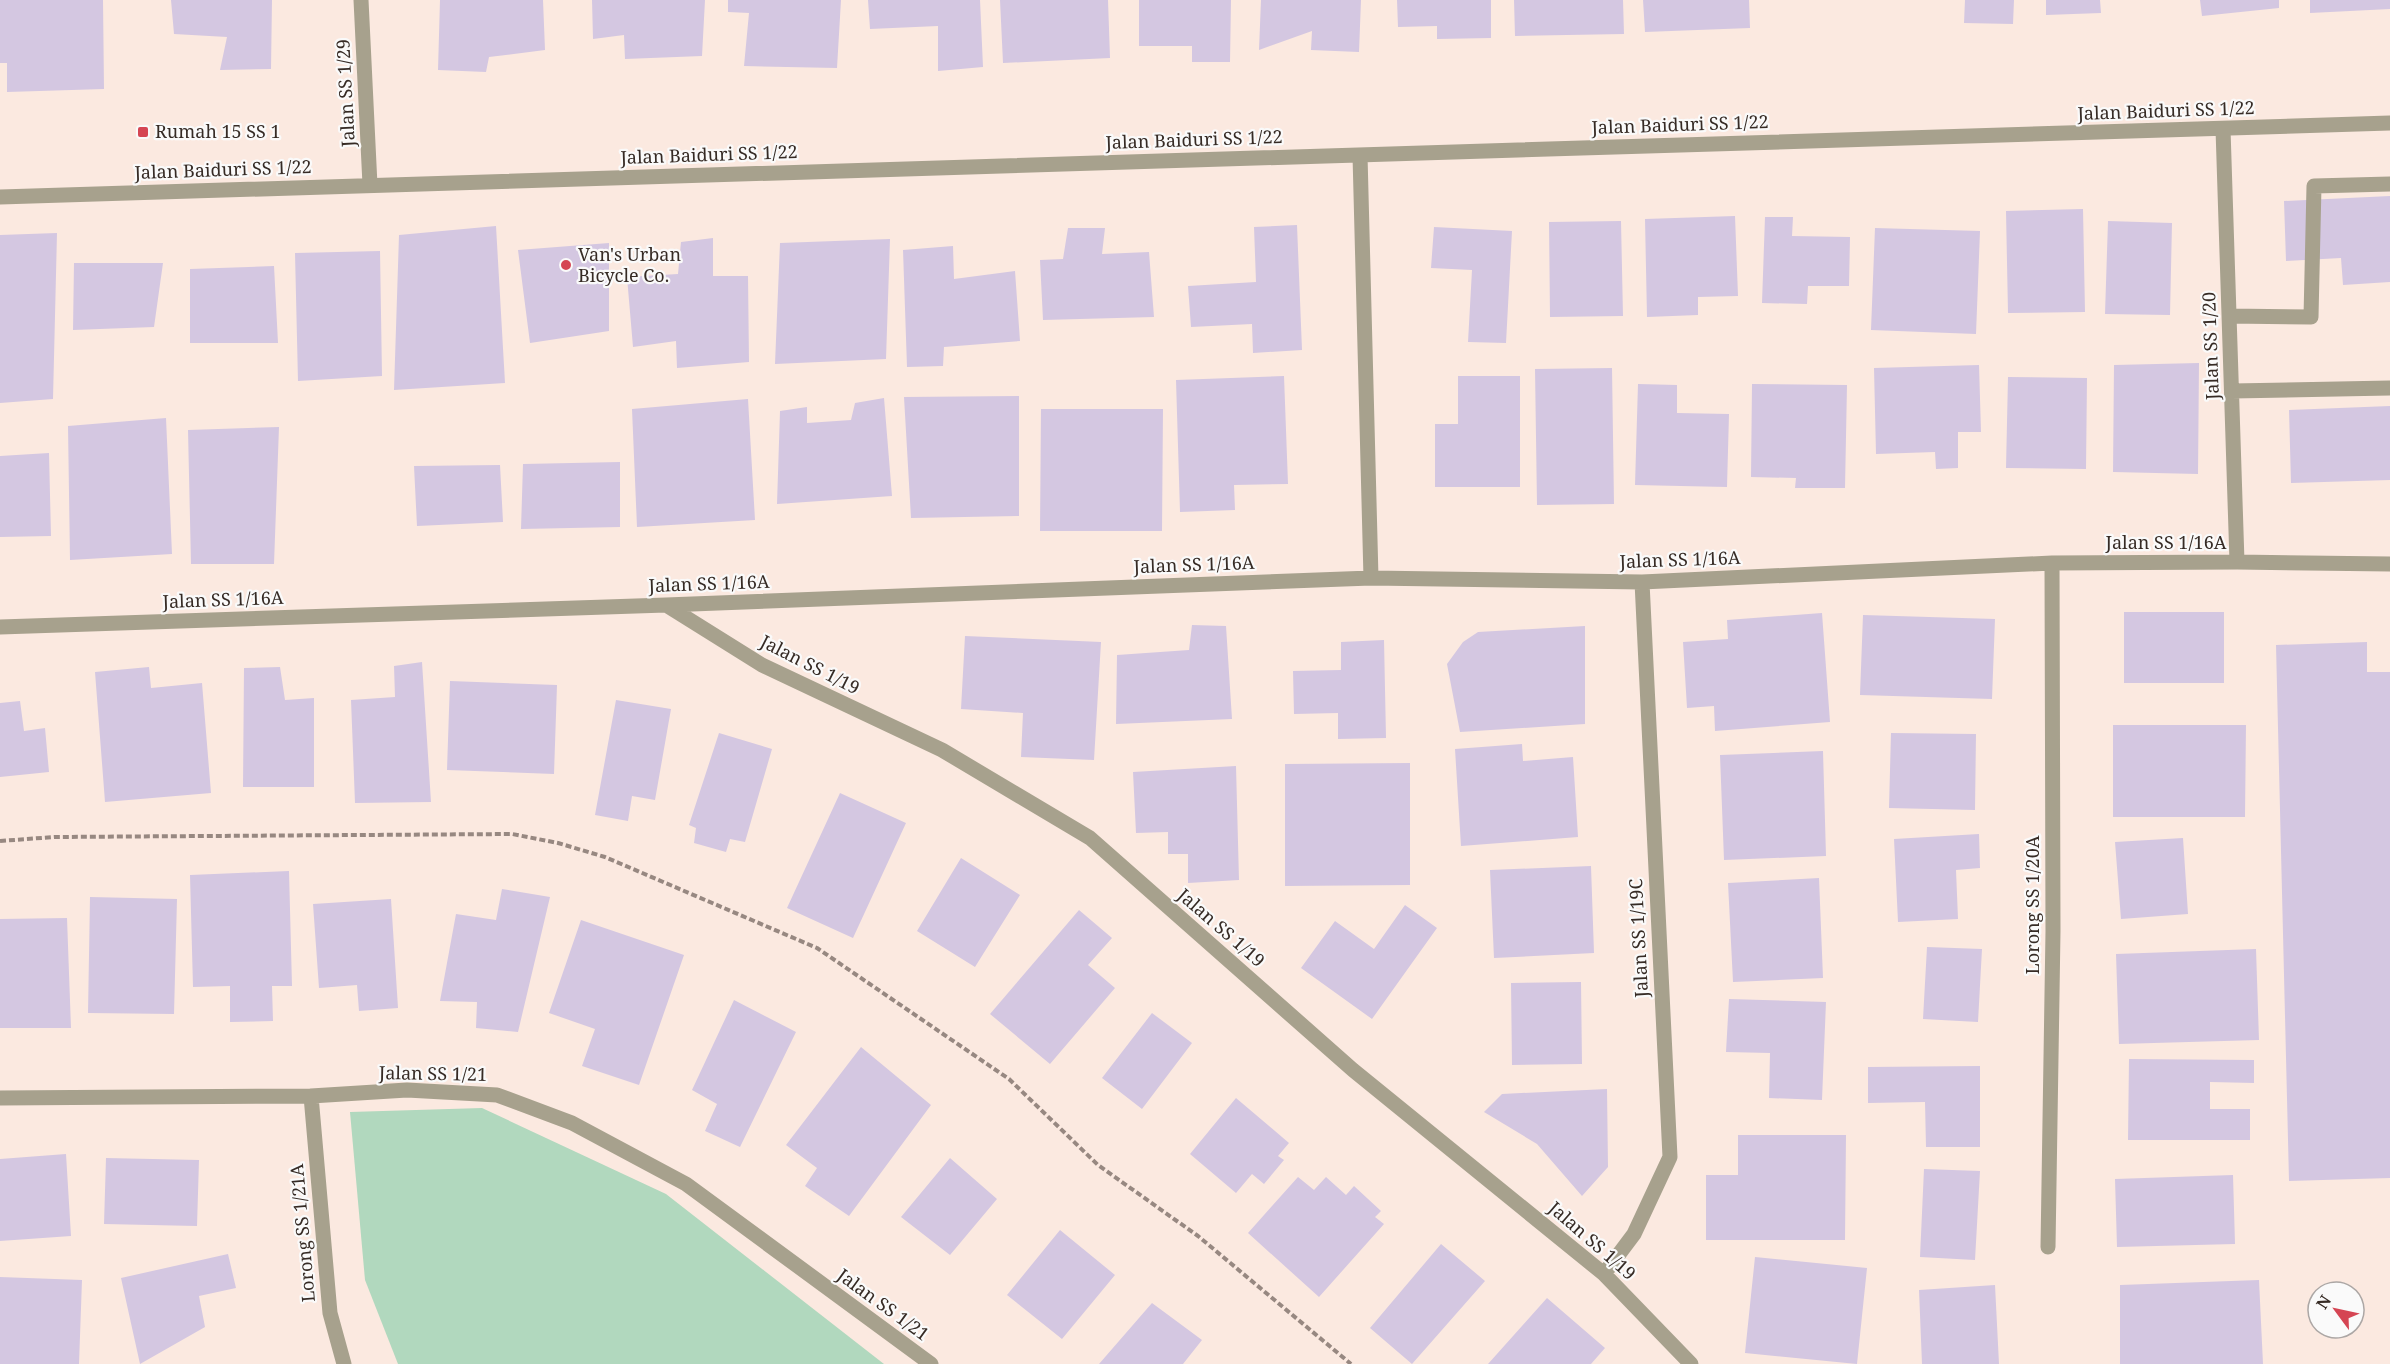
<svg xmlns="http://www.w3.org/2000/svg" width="2390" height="1364" font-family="'Noto Serif',serif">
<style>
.green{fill:#b1d8be}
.building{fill:#d4c7e1}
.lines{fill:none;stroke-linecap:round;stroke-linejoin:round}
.path{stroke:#978881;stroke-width:4;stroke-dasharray:6 3;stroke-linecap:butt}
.minor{stroke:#a7a18d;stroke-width:15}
.poi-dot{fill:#d54553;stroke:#fafafa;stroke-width:2}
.labels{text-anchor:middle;stroke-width:4.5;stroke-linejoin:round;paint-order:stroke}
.street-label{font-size:18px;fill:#362b25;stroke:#fafafa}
.poi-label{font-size:18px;fill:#362b25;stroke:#fafafa;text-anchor:start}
</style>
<rect width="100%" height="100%" fill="#fbe9e0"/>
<path class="green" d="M 482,1108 L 666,1194 L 884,1364 L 398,1364 L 365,1280 L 350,1112 Z"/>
<path class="building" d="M 0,0 L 103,0 L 104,89 L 7,92 L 7,63 L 0,63 Z
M 171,0 L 272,0 L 271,69 L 220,70 L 227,37 L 174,34 Z
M 440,0 L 543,0 L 545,50 L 489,57 L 486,72 L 438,70 Z
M 592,0 L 705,0 L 702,56 L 625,59 L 624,35 L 593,39 Z
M 728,0 L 841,0 L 837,68 L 744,66 L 749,13 L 728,12 Z
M 868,0 L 980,0 L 983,67 L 938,71 L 938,26 L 870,29 Z
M 1000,0 L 1108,0 L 1110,58 L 1003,63 Z
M 1139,0 L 1231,0 L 1230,62 L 1192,62 L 1192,46 L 1139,46 Z
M 1261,0 L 1361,0 L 1359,52 L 1311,50 L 1312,31 L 1259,50 Z
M 1397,0 L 1491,0 L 1491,38 L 1437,39 L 1437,26 L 1398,27 Z
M 1514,0 L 1623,0 L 1624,34 L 1515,36 Z
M 1643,0 L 1749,0 L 1750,28 L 1645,32 Z
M 1965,0 L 2014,0 L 2013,24 L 1964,23 Z
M 2046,0 L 2100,0 L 2101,13 L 2046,15 Z
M 2200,0 L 2279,0 L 2279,8 L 2202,16 Z
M 2310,0 L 2390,0 L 2390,9 L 2310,13 Z
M 2390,196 L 2390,282 L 2343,285 L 2341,258 L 2286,261 L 2284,201 Z
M 2083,209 L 2085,312 L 2008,313 L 2006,211 Z
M 1735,216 L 1738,296 L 1698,297 L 1698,315 L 1647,317 L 1645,219 Z
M 1765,217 L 1793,217 L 1792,236 L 1850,237 L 1849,286 L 1808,286 L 1807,304 L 1762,303 Z
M 1621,221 L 1623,316 L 1550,317 L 1549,222 Z
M 2108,221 L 2172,223 L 2170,315 L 2105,314 Z
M 1297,225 L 1302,350 L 1253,353 L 1252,324 L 1191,327 L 1188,286 L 1256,282 L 1254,227 Z
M 496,226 L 505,383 L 394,390 L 399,235 Z
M 1434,227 L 1512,231 L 1506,343 L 1468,342 L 1472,270 L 1431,268 Z
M 1068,228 L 1105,228 L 1102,254 L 1149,252 L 1154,317 L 1043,320 L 1040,260 L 1063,259 Z
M 1875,228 L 1980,231 L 1976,334 L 1871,330 Z
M 57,233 L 53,399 L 0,403 L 0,235 Z
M 713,238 L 713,276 L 748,276 L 749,362 L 677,368 L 676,341 L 633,347 L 627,277 L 678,274 L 681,242 Z
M 890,239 L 886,359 L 775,364 L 780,243 Z
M 609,243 L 609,331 L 530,343 L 518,250 Z
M 953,246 L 954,279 L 1015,271 L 1020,341 L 944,347 L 943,366 L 907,367 L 903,250 Z
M 380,251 L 382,376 L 298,381 L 295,253 Z
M 74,263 L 163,263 L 154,327 L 73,330 Z
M 274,266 L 278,343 L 190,343 L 190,269 Z
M 2199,363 L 2198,474 L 2113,472 L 2114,365 Z
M 1979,365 L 1981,432 L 1958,432 L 1958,468 L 1936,469 L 1935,452 L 1876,454 L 1874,368 Z
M 1612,368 L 1614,504 L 1537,505 L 1535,369 Z
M 1284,376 L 1288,484 L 1234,485 L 1235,510 L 1180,512 L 1176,380 Z
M 1458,376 L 1520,376 L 1520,487 L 1435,487 L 1435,424 L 1458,424 Z
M 2008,377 L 2087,378 L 2086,469 L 2006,468 Z
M 1638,384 L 1677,385 L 1677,413 L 1729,414 L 1727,487 L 1635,485 Z
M 1752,384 L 1847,385 L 1845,488 L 1795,488 L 1796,478 L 1751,477 Z
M 1019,396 L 1019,516 L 911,518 L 904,397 Z
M 884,398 L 892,496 L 777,504 L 780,411 L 807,407 L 807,423 L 851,420 L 855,403 Z
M 748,399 L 755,520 L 637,527 L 632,409 Z
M 2390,406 L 2390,480 L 2291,483 L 2289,410 Z
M 1041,409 L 1163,409 L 1162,531 L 1040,531 Z
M 166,418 L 172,554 L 70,560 L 68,426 Z
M 279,427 L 274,564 L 191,564 L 188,430 Z
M 49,453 L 51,536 L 0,537 L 0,456 Z
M 620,462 L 620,527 L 521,529 L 523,464 Z
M 500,465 L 503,522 L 417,526 L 414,466 Z
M 2124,612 L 2224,612 L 2224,683 L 2124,683 Z
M 1822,613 L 1830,722 L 1715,731 L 1714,706 L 1687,708 L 1683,642 L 1728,639 L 1727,620 Z
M 1863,615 L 1995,619 L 1992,699 L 1860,695 Z
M 1192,625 L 1226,626 L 1232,719 L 1116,724 L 1117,655 L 1189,650 Z
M 1585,626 L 1585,724 L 1460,732 L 1447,664 L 1463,642 L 1478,632 Z
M 965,636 L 1101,642 L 1094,760 L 1021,757 L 1023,713 L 961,709 Z
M 1384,640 L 1386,738 L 1338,739 L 1338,713 L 1294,714 L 1293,671 L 1341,670 L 1341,642 Z
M 2367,642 L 2367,672 L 2390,672 L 2390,1178 L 2289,1181 L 2276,645 Z
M 422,662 L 431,802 L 355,803 L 351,700 L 395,697 L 394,666 Z
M 149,667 L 151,688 L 202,683 L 211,793 L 105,802 L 95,672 Z
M 280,667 L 285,700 L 314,698 L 314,787 L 243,787 L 244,668 Z
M 450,681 L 557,685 L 554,774 L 447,770 Z
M 616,700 L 671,709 L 655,800 L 632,796 L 628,821 L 595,815 Z
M 20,701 L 24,731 L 45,728 L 49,772 L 0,777 L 0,703 Z
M 2113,725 L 2246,725 L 2245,817 L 2113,817 Z
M 719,733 L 772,749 L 745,842 L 730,839 L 726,852 L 694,843 L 696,828 L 689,825 Z
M 1891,733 L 1976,734 L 1975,810 L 1889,808 Z
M 1522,744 L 1523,761 L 1573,757 L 1578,837 L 1461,846 L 1455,749 Z
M 1823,751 L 1826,856 L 1724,860 L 1720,755 Z
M 1410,763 L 1410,885 L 1285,886 L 1285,764 Z
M 1236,766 L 1239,880 L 1188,883 L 1188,854 L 1168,854 L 1168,832 L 1136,833 L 1133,772 Z
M 840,793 L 906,823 L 853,938 L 787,908 Z
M 1979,834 L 1980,868 L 1956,870 L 1958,919 L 1898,922 L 1894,839 Z
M 2183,838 L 2188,914 L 2121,919 L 2115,842 Z
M 961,858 L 1020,895 L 975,967 L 917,931 Z
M 1591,866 L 1594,953 L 1494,958 L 1490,870 Z
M 289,871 L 292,986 L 272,986 L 273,1021 L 230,1022 L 230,986 L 193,987 L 190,875 Z
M 1819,878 L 1823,978 L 1733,982 L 1728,883 Z
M 502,889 L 550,897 L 518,1032 L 476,1028 L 477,1002 L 440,1001 L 456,914 L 496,920 Z
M 90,897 L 177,899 L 174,1014 L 88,1013 Z
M 391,899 L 398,1008 L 359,1011 L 357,985 L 319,988 L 313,904 Z
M 1405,905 L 1437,928 L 1372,1019 L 1301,968 L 1335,921 L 1374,949 Z
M 1079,910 L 1112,938 L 1088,965 L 1115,988 L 1050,1064 L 990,1014 Z
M 67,918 L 71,1028 L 0,1028 L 0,919 Z
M 581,920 L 684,955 L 639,1085 L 582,1066 L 595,1029 L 549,1013 Z
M 1927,947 L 1982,949 L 1978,1022 L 1923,1019 Z
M 2256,949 L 2259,1040 L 2119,1044 L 2116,954 Z
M 1581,982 L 1582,1064 L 1512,1065 L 1511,983 Z
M 1729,999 L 1826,1002 L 1822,1100 L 1769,1098 L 1770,1053 L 1726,1052 Z
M 734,1000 L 796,1032 L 740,1147 L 705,1131 L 717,1104 L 692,1090 Z
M 1152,1013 L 1192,1043 L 1142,1109 L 1102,1078 Z
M 861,1047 L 931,1105 L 849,1216 L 805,1186 L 817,1168 L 786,1145 Z
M 2129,1059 L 2254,1060 L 2254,1083 L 2210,1082 L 2210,1109 L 2250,1109 L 2250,1140 L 2128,1140 Z
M 1980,1066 L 1980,1147 L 1926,1147 L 1925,1102 L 1868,1103 L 1868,1067 Z
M 1607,1089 L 1608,1167 L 1582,1196 L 1537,1144 L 1484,1112 L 1502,1094 Z
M 1236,1098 L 1289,1143 L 1278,1156 L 1284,1160 L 1264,1184 L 1252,1174 L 1236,1193 L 1190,1154 Z
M 1738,1135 L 1846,1135 L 1845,1240 L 1706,1240 L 1706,1175 L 1738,1175 Z
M 66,1154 L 71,1236 L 0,1241 L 0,1159 Z
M 106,1158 L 199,1160 L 197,1226 L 104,1224 Z
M 950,1158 L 997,1199 L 950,1255 L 901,1217 Z
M 1924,1169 L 1980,1171 L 1975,1260 L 1920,1257 Z
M 2233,1175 L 2235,1244 L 2117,1247 L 2115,1179 Z
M 1298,1177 L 1314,1190 L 1326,1177 L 1346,1195 L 1354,1186 L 1381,1211 L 1375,1217 L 1384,1224 L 1319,1297 L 1248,1233 Z
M 1060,1230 L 1115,1275 L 1062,1339 L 1007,1295 Z
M 1441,1244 L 1485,1281 L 1412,1364 L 1370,1328 Z
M 228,1254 L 236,1288 L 199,1296 L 205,1327 L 140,1364 L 121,1278 Z
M 1755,1257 L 1867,1268 L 1857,1364 L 1745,1353 Z
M 0,1277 L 82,1280 L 79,1364 L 0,1364 Z
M 2259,1280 L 2263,1364 L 2120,1364 L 2120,1285 Z
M 1995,1285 L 1999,1364 L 1922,1364 L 1919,1290 Z
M 1547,1298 L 1605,1348 L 1591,1364 L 1488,1364 Z
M 1152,1303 L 1202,1340 L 1183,1364 L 1099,1364 Z"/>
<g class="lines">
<path class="path" d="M 0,841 L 54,837 L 512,834 L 558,843 L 605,857 L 817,948 L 1009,1079 L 1098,1165 L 1198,1236 L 1351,1364"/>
<path class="minor" d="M 361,0 L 370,185
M 2223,129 L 2237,562
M 1360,155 L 1371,578
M 0,197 L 2390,123
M 2229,316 L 2311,317 L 2314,186 L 2390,184
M 2232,391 L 2390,388
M 666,605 L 762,665 L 942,750 L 1090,838 L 1353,1070 L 1604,1274 L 1691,1364
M 0,627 L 666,605 L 1371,578 L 1642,582 L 2052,563 L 2237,562 L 2390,564
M 311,1096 L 330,1313 L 344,1364
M 0,1098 L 311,1096 L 407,1090 L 497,1095 L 572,1123 L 686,1184 L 931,1364
M 2048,1247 L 2053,931 L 2052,563
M 1604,1274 L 1634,1234 L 1670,1157 L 1642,582"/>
</g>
<g class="poi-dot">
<rect x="137" y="126" width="12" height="12" rx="3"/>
<circle cx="566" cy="265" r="6"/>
</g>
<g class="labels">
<g class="street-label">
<text transform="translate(346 93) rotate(-93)" y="6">Jalan SS 1/29</text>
<text transform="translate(2166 111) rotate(-2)" y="6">Jalan Baiduri SS 1/22</text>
<text transform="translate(1680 125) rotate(-2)" y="6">Jalan Baiduri SS 1/22</text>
<text transform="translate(1194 140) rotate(-2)" y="6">Jalan Baiduri SS 1/22</text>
<text transform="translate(709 155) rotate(-2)" y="6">Jalan Baiduri SS 1/22</text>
<text transform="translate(223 170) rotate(-2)" y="6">Jalan Baiduri SS 1/22</text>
<text transform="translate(2211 346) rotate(-92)" y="6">Jalan SS 1/20</text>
<text x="2166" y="549">Jalan SS 1/16A</text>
<text transform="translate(1680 560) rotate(-2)" y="6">Jalan SS 1/16A</text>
<text transform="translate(1194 565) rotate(-2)" y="6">Jalan SS 1/16A</text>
<text transform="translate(709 584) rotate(-2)" y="6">Jalan SS 1/16A</text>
<text transform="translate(223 600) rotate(-2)" y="6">Jalan SS 1/16A</text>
<text transform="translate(810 665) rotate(27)" y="6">Jalan SS 1/19</text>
<text transform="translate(2033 905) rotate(-90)" y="6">Lorong SS 1/20A</text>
<text transform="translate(1221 928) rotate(41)" y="6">Jalan SS 1/19</text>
<text transform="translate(1639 938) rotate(-93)" y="6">Jalan SS 1/19C</text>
<text transform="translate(433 1074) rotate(1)" y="6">Jalan SS 1/21</text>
<text transform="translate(303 1233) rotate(-95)" y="6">Lorong SS 1/21A</text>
<text transform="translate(1592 1241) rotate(41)" y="6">Jalan SS 1/19</text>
<text transform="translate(883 1305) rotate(36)" y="6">Jalan SS 1/21</text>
</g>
<g class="poi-label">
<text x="155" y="138">Rumah 15 SS 1</text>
<text x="578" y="261">Van's Urban<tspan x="578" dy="21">Bicycle Co.</tspan></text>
</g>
</g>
<g transform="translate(2336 1310) rotate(303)"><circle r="28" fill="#fafafa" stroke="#aca7a5" stroke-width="1.5"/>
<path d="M0-4.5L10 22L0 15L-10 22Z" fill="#d54553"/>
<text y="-9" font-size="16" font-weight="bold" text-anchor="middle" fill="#362b25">N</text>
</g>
</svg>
